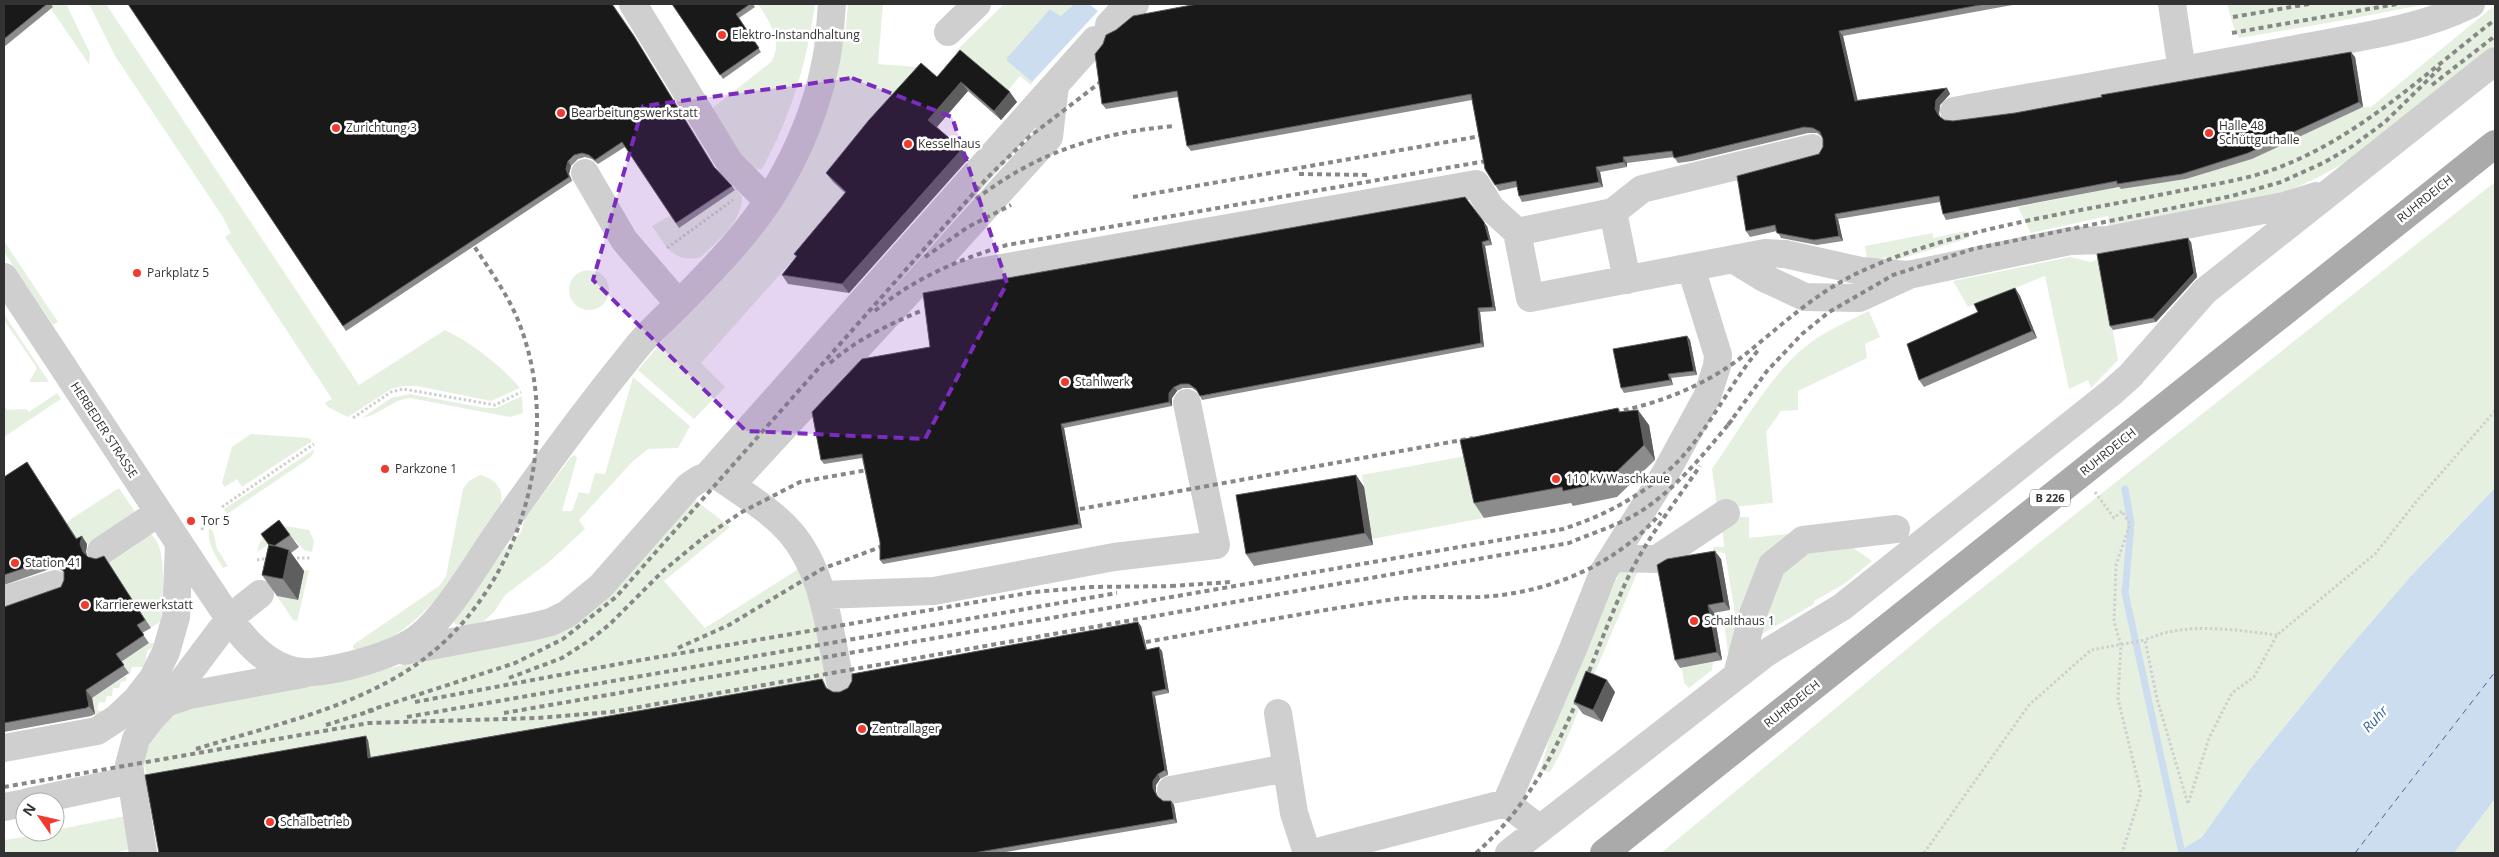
<svg xmlns="http://www.w3.org/2000/svg" width="2499" height="857" font-family="'Open Sans',sans-serif">
<style>
.green{fill:#e6f0e0}
.water{fill:#ccddf0}
.lines{fill:none;stroke-linecap:round;stroke-linejoin:round}
.stream{stroke:#ccddf0;stroke-width:7}
.ferry{stroke:#39679c;stroke-width:1;stroke-dasharray:6 5;stroke-linecap:butt}
.path{stroke:#cfcfcf;stroke-width:3;stroke-dasharray:2.5 2.5;stroke-linecap:butt}
.minor{stroke:#cfcfcf;stroke-width:28}
.major{stroke:#aaa;stroke-width:28}
.rail{stroke:#878787;stroke-width:4;stroke-dasharray:5 4;stroke-linecap:butt}
.wall{fill:#8c8c8c}
.shaded-wall{fill:#5e5e5e}
.building{fill:#191919;stroke:#5e5e5e}
.marked{fill:#7b2cbf;fill-opacity:0.2;stroke:#7b2cbf;stroke-width:4;stroke-dasharray:10 6;stroke-linejoin:round}
.poi-dot{fill:#f13a2d;stroke:#fff;stroke-width:2}
.labels{text-anchor:middle;stroke-width:5;stroke-linejoin:round;paint-order:stroke}
.shield{fill:#fff;stroke:#707070;stroke-width:1}
.shield-label{font-size:11px;font-weight:bold;fill:#323232}
.poi-label{font-size:12px;fill:#323232;stroke:#fff;text-anchor:start}
.street-label{font-size:12px;fill:#323232;stroke:#fff}
.water-label{font-size:14px;font-style:italic;fill:#39679c;stroke:#fff}
</style>
<rect width="100%" height="100%" fill="#fff"/>
<path class="green" d="M 51,4 L 66,4 L 90,53 L 89,64 L 51,9 L 53,7 Z
M 89,4 L 106,4 L 359,385 L 445,330 C 472,343 501,366 520,388 L 491,401 L 417,386 L 403,386 L 391,389 L 348,417 L 328,407 L 325,403 L 332,399 L 225,237 L 231,233 L 223,217 L 115,56 Z
M 760,4 L 815,4 C 807,63 791,116 762,169 L 746,168 L 705,114 L 771,62 C 784,41 770,24 759,5 Z
M 848,4 L 883,4 L 878,64 L 918,67 L 833,182 L 849,197 L 701,363 L 725,387 L 694,419 L 638,370 L 675,326 L 832,89 L 846,25 Z
M 1004,4 L 1074,4 L 1061,17 L 1051,9 L 1007,61 L 1032,82 L 1031,85 L 1020,76 L 1006,93 L 956,51 Z
M 2227,4 L 2427,4 L 2339,21 L 2239,38 L 2233,25 Z
M 2495,5 L 2495,45 L 2355,157 L 2315,179 L 2274,197 L 2109,228 L 2108,216 L 2031,233 L 2018,207 L 2109,189 L 2186,179 L 2252,159 L 2363,107 L 2371,107 Z
M 2495,182 L 2495,488 L 2410,577 L 2344,654 L 2251,768 L 2202,837 L 2176,853 L 1661,853 L 1943,619 Z
M 736,189 L 742,197 C 742,222 718,240 701,257 C 673,264 666,246 652,226 L 671,215 L 679,227 Z
M 1966,231 L 1969,238 L 1890,262 L 1886,257 L 1874,260 L 1867,259 L 1865,246 L 1933,233 L 1933,238 Z
M 4,241 L 58,322 L 53,325 L 4,252 Z
M 2070,257 L 2091,262 L 2100,258 L 2118,360 L 2091,388 L 2088,380 L 2069,389 L 2045,276 L 1968,307 L 1953,281 Z
M569 290a20 20 0 1 1 40 0a20 20 0 1 1-40 0Z
M 1869,311 L 1880,337 L 1865,344 L 1867,358 L 1798,391 L 1798,410 L 1781,411 L 1766,432 L 1773,503 L 1732,507 L 1717,505 L 1712,469 C 1738,432 1771,374 1805,347 C 1824,331 1847,322 1869,311 Z
M 4,314 L 49,382 L 29,382 L 37,368 L 4,320 Z
M 633,377 L 690,426 L 678,448 L 648,449 L 631,463 L 579,520 L 585,529 L 549,562 L 505,595 L 494,612 L 484,621 L 465,627 L 455,624 L 453,619 L 503,551 L 521,532 L 525,518 L 571,457 L 575,455 L 577,458 L 562,511 L 572,511 L 579,492 L 589,494 L 595,473 L 605,474 Z
M 57,393 L 61,399 L 4,437 L 4,406 L 7,410 L 26,409 L 29,412 Z
M 410,394 L 485,408 L 496,408 L 522,396 L 523,413 L 510,417 L 410,398 C 391,400 380,415 362,418 L 391,398 Z
M 251,434 L 309,438 L 312,441 L 242,487 L 237,479 L 225,487 L 222,483 L 232,447 Z
M 315,449 L 311,457 L 227,514 L 224,509 Z
M 1471,455 L 1484,518 L 1372,539 L 1362,475 Z
M 480,475 C 501,481 505,493 499,513 C 464,561 432,622 375,645 C 368,648 360,652 353,648 L 353,645 L 439,586 L 446,576 L 463,489 L 469,481 Z
M 119,488 L 137,515 L 76,551 L 62,528 L 71,519 Z
M 694,499 L 730,527 L 664,581 L 705,628 L 800,568 L 813,601 L 825,683 L 372,762 L 368,740 L 148,779 L 143,761 L 148,747 L 167,719 L 190,708 L 533,639 Z
M 1733,517 L 1749,517 L 1749,538 L 1798,533 L 1729,661 L 1724,622 L 1735,614 L 1725,553 L 1714,552 L 1713,547 L 1724,547 L 1722,525 Z
M 286,526 L 309,530 L 314,541 L 312,552 L 304,550 L 295,540 L 272,542 L 257,552 C 260,537 270,527 286,526 Z
M 209,528 L 213,531 L 217,549 L 228,566 L 223,568 C 215,555 207,543 209,528 Z
M 150,534 C 169,545 162,601 161,621 L 151,628 L 108,562 Z
M 1848,544 L 1872,561 L 1844,584 L 1814,601 L 1814,604 L 1760,635 L 1762,602 L 1795,552 Z
M 1623,564 L 1638,571 L 1561,752 L 1550,772 L 1540,771 L 1552,730 Z
M 309,570 L 298,618 L 297,621 L 293,620 L 277,596 L 298,600 L 303,571 Z
M 149,643 L 155,643 L 156,646 L 147,651 L 145,667 L 132,667 L 130,674 L 126,676 L 126,681 L 121,682 L 119,688 L 113,688 L 112,696 L 107,696 L 105,703 L 99,702 L 97,710 L 113,715 L 96,721 L 89,682 L 101,692 L 129,674 L 121,662 Z
M 1713,662 L 1712,670 L 1689,688 L 1684,683 L 1682,668 Z
M 2495,799 L 2495,853 L 2454,853 Z
M 125,816 L 131,849 L 113,853 L 4,853 L 4,840 L 55,832 L 55,830 Z"/>
<path class="water" d="M 1074,4 L 1089,4 L 1098,11 L 1032,82 L 1007,61 L 1007,58 L 1050,9 L 1061,16 Z
M 2495,488 L 2495,799 L 2454,853 L 2176,853 L 2202,837 L 2251,768 L 2342,656 L 2410,577 Z"/>
<g class="lines">
<path class="stream" d="M 2125,489 L 2131,523 L 2125,593 L 2182,853"/>
<path class="ferry" d="M 2355,853 L 2495,672"/>
<path class="path" d="M 667,248 L 733,200
M 353,418 L 391,392 L 403,389 L 495,405 L 521,392
M 2095,492 L 2114,518 L 2122,511 L 2130,524 L 2116,565 L 2114,622 L 2121,645 L 2118,699 L 2141,793 L 2122,853
M 222,507 L 314,444
M 202,530 L 203,523
M 292,558 L 311,558
M 257,560 L 269,558
M 2277,635 C 2234,630 2186,621 2145,640 L 2157,699 L 2188,804 L 2209,738 L 2232,693 L 2254,677 L 2277,635 L 2375,554 L 2416,502 L 2495,411
M 1924,853 L 2029,705 L 2091,650 L 2145,640"/>
<path class="minor" d="M 633,4 L 730,163 L 768,201
M 2172,4 L 2182,71
M 1109,25 L 1121,12 L 1135,4
M 948,32 L 977,4
M 1954,111 C 2068,90 2182,71 2296,49 C 2356,37 2417,31 2471,4
M 585,173 L 624,240 L 679,304
M 1613,212 L 1642,189 L 1812,148
M 1733,259 L 1764,278 L 1805,297 L 1859,298 L 1907,276
M 4,277 L 206,584 C 230,619 261,676 312,672 C 341,670 396,655 419,637 C 447,616 478,561 500,530 C 543,468 588,407 636,348 C 649,332 665,318 679,304 C 715,267 752,230 778,185 C 799,150 817,106 825,65 C 830,45 830,24 832,4
M 1627,280 L 1613,212 L 1517,232 L 1530,298 L 1765,253 L 1785,254 L 1861,271 L 1908,275 L 2070,241 L 2108,240 L 2284,206 L 2316,196
M 917,283 L 1049,137 L 1055,85
M 708,475 L 1095,40
M 731,485 L 917,283 L 1476,184 L 1491,208 L 1517,232
M 101,551 L 158,513
M 1613,558 L 1657,559 L 1726,513
M 822,595 L 934,591 L 1114,557 L 1216,545 L 1187,403
M 4,600 L 55,584
M 404,651 L 531,627 L 551,622 L 567,614 L 601,586 L 688,487 C 698,479 704,475 718,476 C 743,494 771,510 791,533 C 825,573 829,631 840,681
M 1737,675 L 1753,614 L 1772,565 L 1803,540 L 1896,529
M 166,703 L 230,618 L 260,594
M 1278,713 L 1294,813 L 1307,853
M 4,748 L 97,731 L 117,718 L 136,700 L 153,678 L 166,652 L 176,617 L 179,544
M 1171,790 L 1287,768
M 28,802 L 131,780
M 4,807 L 25,803
M 1540,829 L 1506,803 L 1573,649 L 1604,571 L 1665,474 L 1707,397 L 1717,366 L 1718,355 L 1691,268
M 143,853 L 129,765 L 136,739 L 150,720 L 166,703 L 189,695 L 303,674
M 1320,853 L 1324,850 L 1506,803
M 1509,853 L 1766,653 L 1842,607 L 2112,392 L 2130,376 L 2205,291 L 2495,61"/>
<path class="major" d="M 1604,853 L 2495,144"/>
<path class="rail" d="M 2233,17 L 2309,4
M 2232,33 L 2397,4
M 2432,85 L 2495,36
M 1299,174 L 1371,175
M 1133,197 L 1481,136
M 976,199 C 1038,152 1097,133 1174,126
M 925,257 L 968,227 L 1011,205
M 875,311 C 913,279 959,259 1007,245 L 1486,161
M 830,363 C 857,339 890,324 923,310
M 1606,414 C 1654,405 1698,389 1738,360 C 1778,329 1815,292 1862,271 C 1956,228 2073,213 2174,192 C 2209,185 2247,180 2280,167 C 2360,136 2425,74 2492,22
M 1728,425 L 1767,371 L 1802,334 L 1829,312 L 1893,275 L 1973,249 L 2232,196 L 2281,182 L 2323,163 L 2351,147 L 2385,122 L 2441,67
M 1080,509 L 1473,438
M 1171,586 L 1231,582
M 1146,642 C 1226,628 1307,612 1389,600 C 1419,595 1449,598 1480,597 C 1549,593 1615,566 1661,513
M 678,648 L 729,625 L 822,569 L 883,546
M 509,678 L 562,658 L 590,640 L 610,624 L 663,571 L 703,538 L 742,512 L 800,482 L 867,470
M 415,702 L 624,663 L 1034,592 L 1092,587 L 1178,586
M 368,711 L 515,663 L 563,639 L 616,597 L 987,178 L 1029,137 L 1102,81
M 504,713 L 1563,529 C 1607,515 1650,492 1682,457 C 1712,424 1731,382 1760,348
M 407,717 L 1117,593
M 326,725 L 374,710
M 196,749 C 266,727 342,711 405,672 C 516,603 565,448 521,328 C 511,299 491,272 474,246
M 4,787 L 369,723 L 538,718 L 611,712 L 1569,543 C 1590,534 1613,527 1633,516 C 1673,493 1703,455 1732,420
M 1476,853 C 1557,782 1582,680 1625,584 C 1644,542 1674,504 1700,466"/>
</g>
<path class="wall" d="M 4,4 L 51,4 L 53,7 L 4,47 Z
M 128,4 L 715,168 L 732,186 L 735,190 L 679,228 L 625,147 L 598,164 L 592,159 L 585,157 L 578,159 L 571,166 L 569,174 L 572,181 L 346,331 Z
M 672,4 L 753,4 L 755,7 L 739,18 L 761,52 L 723,79 Z
M 1197,4 L 2018,4 L 1843,36 L 1857,100 L 1947,88 L 1950,94 L 1940,105 L 1939,114 L 1940,117 L 1944,120 L 1953,121 L 2015,113 L 2355,57 L 2363,107 L 2252,159 L 2186,179 L 2121,189 L 2119,187 L 1946,220 L 1943,214 L 1940,202 L 1838,219 L 1843,241 L 1817,245 L 1781,238 L 1777,231 L 1750,237 L 1746,231 L 1819,154 L 1823,147 L 1823,139 L 1822,137 L 1817,133 L 1808,133 L 1692,161 L 1678,163 L 1674,157 L 1627,163 L 1627,167 L 1600,172 L 1603,187 L 1522,202 L 1519,196 L 1517,187 L 1499,191 L 1485,169 L 1472,100 L 1191,151 L 1187,146 L 1178,97 L 1106,109 L 1102,104 Z
M 960,50 L 1017,102 L 1001,120 L 968,91 L 937,127 L 969,158 L 849,293 L 788,284 L 782,275 L 796,257 L 794,254 L 845,193 L 833,182 L 826,173 L 937,77 Z
M 1487,226 L 1492,245 L 1485,246 L 1496,311 L 1480,312 L 1484,347 L 1202,400 L 1198,392 L 1192,388 L 1183,388 L 1177,391 L 1172,398 L 1172,406 L 1064,428 L 1082,528 L 883,564 L 880,560 L 880,542 L 862,458 L 824,464 L 821,460 L 930,347 Z
M 2191,242 L 2197,277 L 2156,322 L 2113,330 L 2110,326 Z
M 2015,288 L 2020,296 L 2037,338 L 1924,387 L 1919,380 L 1978,312 Z
M 1687,336 L 1690,340 L 1697,375 L 1671,378 L 1673,385 L 1624,393 L 1621,388 Z
M 1618,408 L 1621,412 L 1649,425 L 1655,460 L 1617,497 L 1573,506 L 1571,503 L 1484,518 L 1474,503 Z
M 27,462 L 77,539 L 87,544 L 86,552 L 87,555 L 88,557 L 96,559 L 104,556 L 151,628 L 142,633 L 149,643 L 121,662 L 129,673 L 92,698 L 95,714 L 91,716 L 4,732 L 4,607 L 61,587 L 64,580 L 64,572 L 59,569 L 50,569 L 4,585 L 4,477 Z
M 1356,475 L 1364,487 L 1373,545 L 1254,566 L 1246,554 Z
M 279,520 L 299,547 L 291,553 L 304,571 L 298,600 L 277,596 L 262,575 L 269,545 L 261,534 Z
M 1721,559 L 1730,610 L 1714,613 L 1722,660 L 1680,668 L 1675,660 Z
M 1141,626 L 1147,650 L 1162,651 L 1169,693 L 1155,696 L 1168,775 L 1160,779 L 1156,785 L 1156,792 L 1158,797 L 1163,801 L 1171,801 L 1174,805 L 1177,823 L 1000,853 L 159,853 L 368,740 L 371,757 L 822,679 L 827,688 L 833,692 L 840,692 Z
M 1615,692 L 1602,722 L 1583,714 L 1574,702 Z"/>
<path class="shaded-wall" d="M 1839,31 L 1843,36 L 1859,106 L 1855,101 Z
M 2351,52 L 2355,57 L 2363,107 L 2359,102 Z
M 961,82 L 968,91 L 935,129 L 928,120 Z
M 1947,88 L 1950,94 L 1940,105 L 1939,114 L 1942,121 L 1935,109 L 1936,100 Z
M 1010,92 L 1017,102 L 1001,120 L 994,111 Z
M 962,149 L 969,158 L 849,293 L 842,284 Z
M 1623,157 L 1627,163 L 1627,167 L 1624,162 Z
M 568,161 L 571,166 L 569,174 L 572,181 L 569,177 L 566,169 Z
M 1596,167 L 1600,172 L 1603,187 L 1599,182 Z
M 1835,214 L 1838,219 L 1843,241 L 1839,236 Z
M 1484,222 L 1487,226 L 1492,245 L 1489,240 Z
M 2188,238 L 2191,242 L 2197,277 L 2156,322 L 2153,318 Z
M 1482,242 L 1485,246 L 1496,311 L 1493,307 Z
M 2015,288 L 2020,296 L 2037,338 L 2032,331 Z
M 1478,308 L 1480,312 L 1484,347 L 1481,343 Z
M 1687,336 L 1690,340 L 1697,375 L 1694,371 Z
M 1668,374 L 1671,378 L 1673,385 L 1670,380 Z
M 1174,387 L 1177,391 L 1172,398 L 1172,406 L 1169,402 L 1169,393 Z
M 1638,410 L 1649,425 L 1655,460 L 1644,445 Z
M 1061,424 L 1064,428 L 1082,528 L 1079,524 Z
M 27,462 L 80,544 L 82,536 L 87,544 L 86,552 L 88,560 Z
M 1356,475 L 1364,487 L 1373,545 L 1365,533 Z
M 289,550 L 304,571 L 298,600 L 283,579 Z
M 1715,551 L 1721,559 L 1730,610 L 1724,602 Z
M 1708,605 L 1714,613 L 1722,660 L 1717,652 Z
M 1138,622 L 1141,626 L 1148,654 L 1146,650 Z
M 1159,647 L 1162,651 L 1169,693 L 1166,689 Z
M 1607,680 L 1615,692 L 1602,722 L 1593,710 Z
M 86,690 L 92,698 L 95,714 L 89,706 Z
M 1152,692 L 1155,696 L 1168,775 L 1165,770 Z
M 366,736 L 368,740 L 371,762 L 368,758 Z
M 1158,774 L 1160,779 L 1156,785 L 1156,792 L 1160,801 L 1153,788 L 1153,781 Z
M 1171,801 L 1174,805 L 1177,823 L 1174,819 Z"/>
<path class="building" d="M 4,4 L 47,4 L 4,39 Z
M 128,4 L 612,4 L 634,36 L 714,167 L 732,186 L 676,223 L 622,142 L 595,160 L 589,155 L 582,153 L 574,155 L 568,161 L 566,169 L 569,177 L 343,326 Z
M 672,4 L 750,4 L 736,14 L 759,48 L 720,75 Z
M 1197,4 L 1985,4 L 1839,31 L 1855,101 L 1947,88 L 1936,100 L 1935,109 L 1939,116 L 1944,120 L 1953,121 L 2015,113 L 2102,97 L 2101,95 L 2351,52 L 2359,102 L 2248,153 L 2182,174 L 2117,184 L 2117,181 L 1943,214 L 1939,196 L 1835,214 L 1839,236 L 1814,240 L 1777,233 L 1775,225 L 1746,231 L 1737,176 L 1819,154 L 1823,147 L 1823,139 L 1820,132 L 1813,128 L 1804,127 L 1688,155 L 1674,158 L 1672,151 L 1623,157 L 1624,162 L 1596,167 L 1599,182 L 1519,196 L 1516,181 L 1495,185 L 1485,169 L 1471,94 L 1187,146 L 1177,91 L 1102,104 L 1095,54 L 1103,44 L 1106,35 L 1116,30 L 1133,16 Z
M 960,50 L 1010,92 L 994,111 L 961,82 L 928,120 L 962,149 L 842,284 L 782,275 L 797,256 L 794,254 L 846,192 L 826,173 L 869,120 L 921,63 L 937,77 Z
M 1465,197 L 1484,222 L 1489,240 L 1482,242 L 1493,307 L 1478,308 L 1481,343 L 1200,396 L 1196,389 L 1189,384 L 1181,384 L 1174,387 L 1169,393 L 1169,402 L 1061,424 L 1079,524 L 880,560 L 880,542 L 862,454 L 821,460 L 812,412 L 862,359 L 930,347 L 923,293 Z
M 2188,238 L 2194,273 L 2153,318 L 2110,326 L 2097,254 Z
M 2015,288 L 2032,331 L 1919,380 L 1907,344 L 1978,312 L 1974,304 Z
M 1687,336 L 1694,371 L 1668,374 L 1670,380 L 1621,388 L 1613,349 Z
M 1618,408 L 1619,412 L 1638,410 L 1644,445 L 1606,482 L 1563,491 L 1562,487 L 1474,503 L 1460,440 Z
M 27,462 L 76,539 L 82,536 L 80,544 L 83,552 L 88,557 L 96,559 L 104,556 L 145,620 L 137,625 L 144,635 L 116,654 L 124,665 L 86,690 L 89,706 L 86,708 L 4,723 L 4,607 L 61,587 L 64,580 L 64,572 L 60,565 L 53,561 L 45,561 L 4,575 L 4,477 Z
M 1356,475 L 1365,533 L 1246,554 L 1236,495 Z
M 279,520 L 290,535 L 274,546 L 269,545 L 261,534 Z
M 269,544 L 289,550 L 283,579 L 262,575 Z
M 1715,551 L 1724,602 L 1708,605 L 1717,652 L 1675,660 L 1657,565 L 1667,559 Z
M 1138,622 L 1146,650 L 1159,647 L 1166,689 L 1152,692 L 1165,770 L 1158,774 L 1153,781 L 1153,788 L 1157,796 L 1163,801 L 1171,801 L 1174,819 L 973,853 L 159,853 L 145,775 L 366,736 L 368,758 L 822,679 L 826,688 L 833,692 L 840,692 L 848,688 L 852,681 L 852,674 Z
M 1586,671 L 1607,680 L 1593,710 L 1574,702 Z"/>
<path class="marked" d="M 852,78 L 952,117 L 1007,283 L 925,439 L 746,431 L 593,280 L 643,106 Z"/>
<g class="poi-dot">
<circle cx="722" cy="35" r="5"/>
<circle cx="561" cy="113" r="5"/>
<circle cx="336" cy="128" r="5"/>
<circle cx="2209" cy="133" r="5"/>
<circle cx="908" cy="144" r="5"/>
<circle cx="137" cy="273" r="5"/>
<circle cx="1065" cy="382" r="5"/>
<circle cx="385" cy="469" r="5"/>
<circle cx="1556" cy="479" r="5"/>
<circle cx="191" cy="521" r="5"/>
<circle cx="15" cy="563" r="5"/>
<circle cx="85" cy="605" r="5"/>
<circle cx="1694" cy="621" r="5"/>
<circle cx="862" cy="729" r="5"/>
<circle cx="270" cy="822" r="5"/>
</g>
<g class="labels">
<rect class="shield" x="2030" y="489.5" width="40" height="17" rx="4"/>
<g class="shield-label">
<text x="2050" y="502">B 226</text>
</g>
<g class="poi-label">
<text x="732" y="39">Elektro-Instandhaltung</text>
<text x="571" y="117">Bearbeitungswerkstatt</text>
<text x="2219" y="130">Halle 48<tspan x="2219" dy="14">Schüttguthalle</tspan></text>
<text x="346" y="132">Zurichtung 3</text>
<text x="918" y="148">Kesselhaus</text>
<text x="147" y="277">Parkplatz 5</text>
<text x="1075" y="386">Stahlwerk</text>
<text x="395" y="473">Parkzone 1</text>
<text x="1566" y="483">110 kV Waschkaue</text>
<text x="201" y="525">Tor 5</text>
<text x="25" y="567">Station 41</text>
<text x="95" y="609">Karrierewerkstatt</text>
<text x="1704" y="625">Schalthaus 1</text>
<text x="872" y="733">Zentrallager</text>
<text x="280" y="826">Schälbetrieb</text>
</g>
<g class="street-label">
<text transform="translate(2425 199) rotate(-39)" y="4">RUHRDEICH</text>
<text transform="translate(104 430) rotate(57)" y="4">HERBEDER STRASSE</text>
<text transform="translate(2108 452) rotate(-39)" y="4">RUHRDEICH</text>
<text transform="translate(1792 704) rotate(-39)" y="4">RUHRDEICH</text>
</g>
<g class="water-label">
<text transform="translate(2375 719) rotate(-47)" y="5">Ruhr</text>
</g>
</g>
<rect width="2499" height="857" fill="none" stroke="#323232" stroke-width="10"/>
<g transform="translate(40 817) rotate(304)"><circle r="24" fill="#ffffff" stroke="#adadad"/>
<path d="M0-4L9 19L0 12L-9 19Z" fill="#f13a2d"/>
<text y="-8" font-size="14" font-weight="bold" text-anchor="middle" fill="#323232">N</text>
</g>
</svg>
